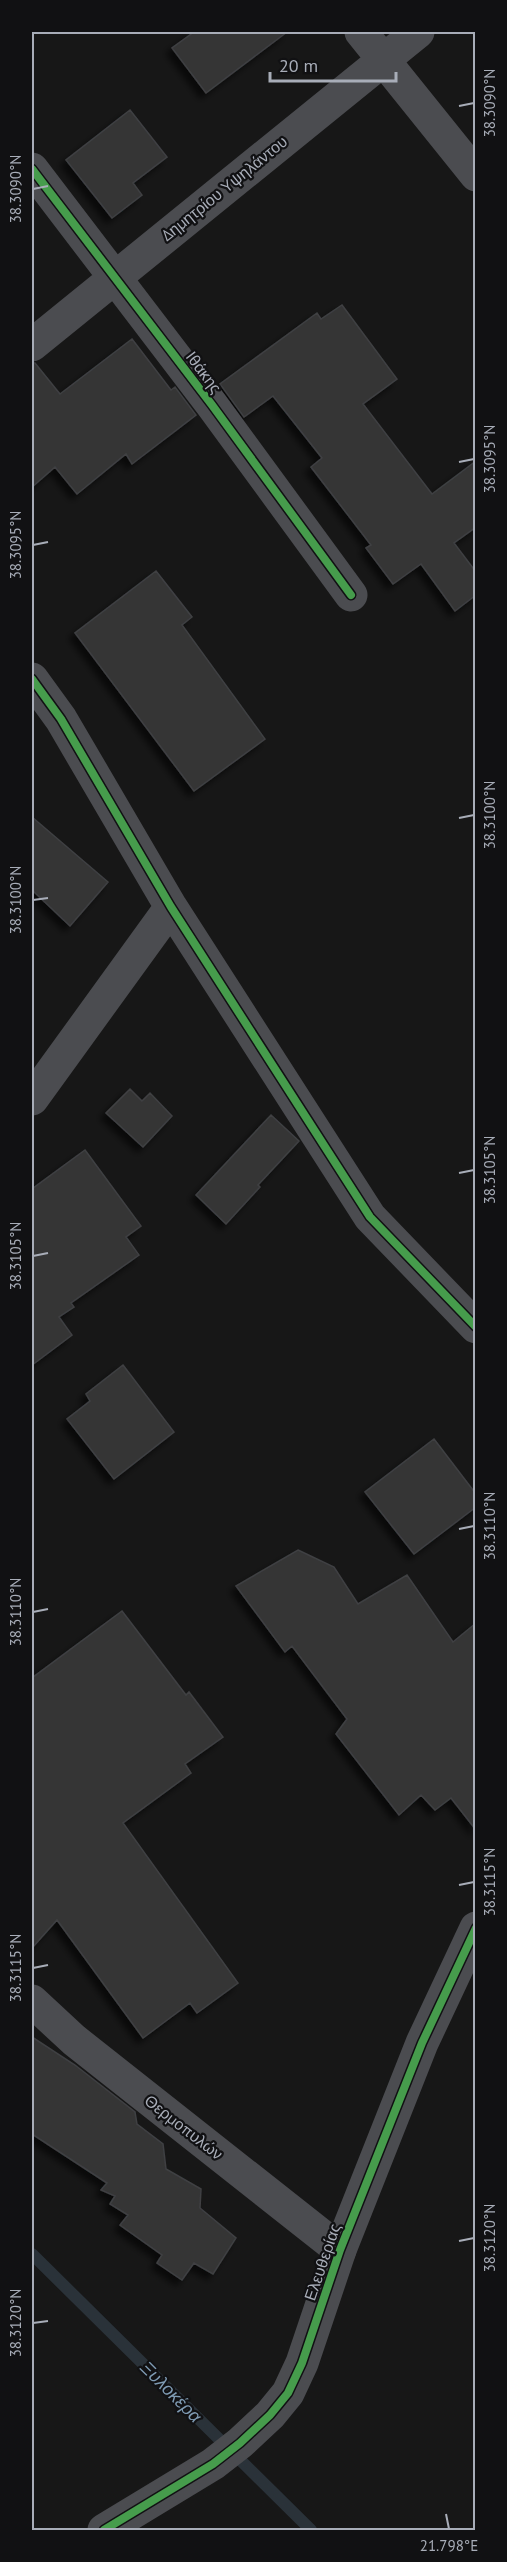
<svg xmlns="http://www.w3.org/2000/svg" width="507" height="2562" font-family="'PT Sans',sans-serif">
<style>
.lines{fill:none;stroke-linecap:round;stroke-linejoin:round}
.stream{stroke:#2a3239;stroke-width:12}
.building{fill:#353536;stroke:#3f4043;stroke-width:1.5;filter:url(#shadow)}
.minor{stroke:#4b4c50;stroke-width:33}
.tertiary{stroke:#4b4c50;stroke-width:33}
.cycleway-casing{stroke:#111113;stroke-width:11}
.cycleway{stroke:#469c4c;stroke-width:8}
.ticks{fill:none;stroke:#a8adb8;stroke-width:2}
.labels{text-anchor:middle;stroke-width:4.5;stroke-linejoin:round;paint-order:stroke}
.street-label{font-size:16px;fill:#a8adb8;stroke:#111113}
.water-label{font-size:18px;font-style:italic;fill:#7f9bb3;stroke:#111113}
.neatline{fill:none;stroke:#a8adb8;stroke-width:2}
.ticks-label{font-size:15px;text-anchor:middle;fill:#a8adb8}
</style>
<defs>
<filter id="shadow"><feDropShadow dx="-5.5" dy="5.5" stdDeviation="3" flood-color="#0009"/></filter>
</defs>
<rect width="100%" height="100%" fill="#171717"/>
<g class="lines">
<path class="stream" d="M 32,2254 L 311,2530"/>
</g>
<path class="building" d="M 194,32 L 287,32 L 206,93 L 172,48 Z
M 130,110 L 167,157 L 133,183 L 142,195 L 112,218 L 66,160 Z
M 342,305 L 397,379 L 363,404 L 432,494 L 476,461 L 476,527 L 454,543 L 476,572 L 476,595 L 455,611 L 421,564 L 393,584 L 366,548 L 371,545 L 311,467 L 322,458 L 273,396 L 244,417 L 220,384 L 317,313 L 321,319 Z
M 132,339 L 171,390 L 175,387 L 196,415 L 132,464 L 126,454 L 77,494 L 55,467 L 32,487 L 32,363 L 35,363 L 60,394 Z
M 156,571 L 192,617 L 182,625 L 265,739 L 194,791 L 75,633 Z
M 32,817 L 108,882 L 70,926 L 32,890 Z
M 130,1089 L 142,1101 L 150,1093 L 172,1116 L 143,1147 L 106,1113 Z
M 271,1115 L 299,1141 L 258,1185 L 260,1187 L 226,1224 L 196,1195 Z
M 85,1150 L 141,1226 L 126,1237 L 139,1255 L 71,1303 L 74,1307 L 59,1317 L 72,1335 L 32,1365 L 32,1189 Z
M 123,1365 L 174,1432 L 114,1479 L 67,1419 L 90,1401 L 86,1394 Z
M 434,1439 L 476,1494 L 476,1507 L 414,1554 L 365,1492 Z
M 298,1550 L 334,1567 L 358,1604 L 407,1575 L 453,1642 L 476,1623 L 476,1830 L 451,1798 L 435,1810 L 421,1795 L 399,1815 L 336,1734 L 347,1719 L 292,1646 L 285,1652 L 236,1586 Z
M 122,1611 L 186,1695 L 189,1692 L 223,1737 L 185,1764 L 191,1773 L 123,1823 L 238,1983 L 197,2013 L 190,2003 L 143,2038 L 57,1920 L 32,1948 L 32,1678 Z
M 32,2037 L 75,2065 L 135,2112 L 137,2124 L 163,2144 L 166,2169 L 201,2189 L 200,2208 L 236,2238 L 213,2274 L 194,2263 L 182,2280 L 157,2263 L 162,2255 L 120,2225 L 128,2215 L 110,2204 L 115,2196 L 101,2190 L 107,2183 L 32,2134 Z"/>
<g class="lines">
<path class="minor" d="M 361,32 L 476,175
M 32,169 L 212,405 L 351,595
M 32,345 L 418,32
M 32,679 L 61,719 L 171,907 L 370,1217 L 476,1327
M 32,1099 L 171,907
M 32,2001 L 74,2040 L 340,2250"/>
<path class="tertiary" d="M 104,2530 L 213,2464 L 240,2443 L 270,2415 L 288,2393 L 302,2363 L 340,2250 L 422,2043 L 476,1928"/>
<g class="cycleway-casing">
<path id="cycleway" d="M 32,169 L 212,405 L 351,595
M 32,679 L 61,719 L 171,907 L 370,1217 L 476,1327
M 104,2530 L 213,2464 L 240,2443 L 270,2415 L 288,2393 L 302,2363 L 340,2250 L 422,2043 L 476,1928"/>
</g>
<use href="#cycleway" class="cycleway"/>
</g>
<path class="ticks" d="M 459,106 L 474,103M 33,189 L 48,186M 459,462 L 474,459M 33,545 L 48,542M 459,818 L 474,815M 33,900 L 48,898M 459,1173 L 474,1170M 33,1256 L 48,1253M 459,1529 L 474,1526M 33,1612 L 48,1609M 459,1885 L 474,1882M 33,1968 L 48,1965M 459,2241 L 474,2238M 33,2323 L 48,2321M 446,2514 L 449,2529"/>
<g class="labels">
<g class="street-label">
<text transform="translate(224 188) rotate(-39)" y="6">Δημητρίου Υψηλάντου</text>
<text transform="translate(204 372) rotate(53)" y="6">Ιθάκης</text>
<text transform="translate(184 2127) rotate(38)" y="6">Θερμοπυλών</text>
<text transform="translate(322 2262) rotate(-71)" y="6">Ελευθερίας</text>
</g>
<g class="water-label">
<text transform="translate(171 2392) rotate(45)" y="6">Ξυλοκέρα</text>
</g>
</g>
<rect width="507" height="2562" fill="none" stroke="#111113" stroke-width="66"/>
<path d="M270 72v9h126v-9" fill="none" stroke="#a8adb8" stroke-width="3"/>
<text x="279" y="72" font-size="18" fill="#a8adb8" stroke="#111113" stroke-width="4.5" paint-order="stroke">20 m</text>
<rect x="33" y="33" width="441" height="2496" class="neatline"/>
<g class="ticks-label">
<text transform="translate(490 103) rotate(-90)" y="5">38.3090°N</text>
<text transform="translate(16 189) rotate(-90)" y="5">38.3090°N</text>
<text transform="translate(490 459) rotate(-90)" y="5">38.3095°N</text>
<text transform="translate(16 545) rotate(-90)" y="5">38.3095°N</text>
<text transform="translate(490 815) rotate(-90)" y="5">38.3100°N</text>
<text transform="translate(16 900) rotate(-90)" y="5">38.3100°N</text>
<text transform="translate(490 1170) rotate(-90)" y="5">38.3105°N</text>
<text transform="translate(16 1256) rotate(-90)" y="5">38.3105°N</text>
<text transform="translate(490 1526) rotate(-90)" y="5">38.3110°N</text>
<text transform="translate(16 1612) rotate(-90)" y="5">38.3110°N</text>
<text transform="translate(490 1882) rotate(-90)" y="5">38.3115°N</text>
<text transform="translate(16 1968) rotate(-90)" y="5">38.3115°N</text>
<text transform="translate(490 2238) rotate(-90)" y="5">38.3120°N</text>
<text transform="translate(16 2323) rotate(-90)" y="5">38.3120°N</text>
<text x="449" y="2551">21.798°E</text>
</g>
</svg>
